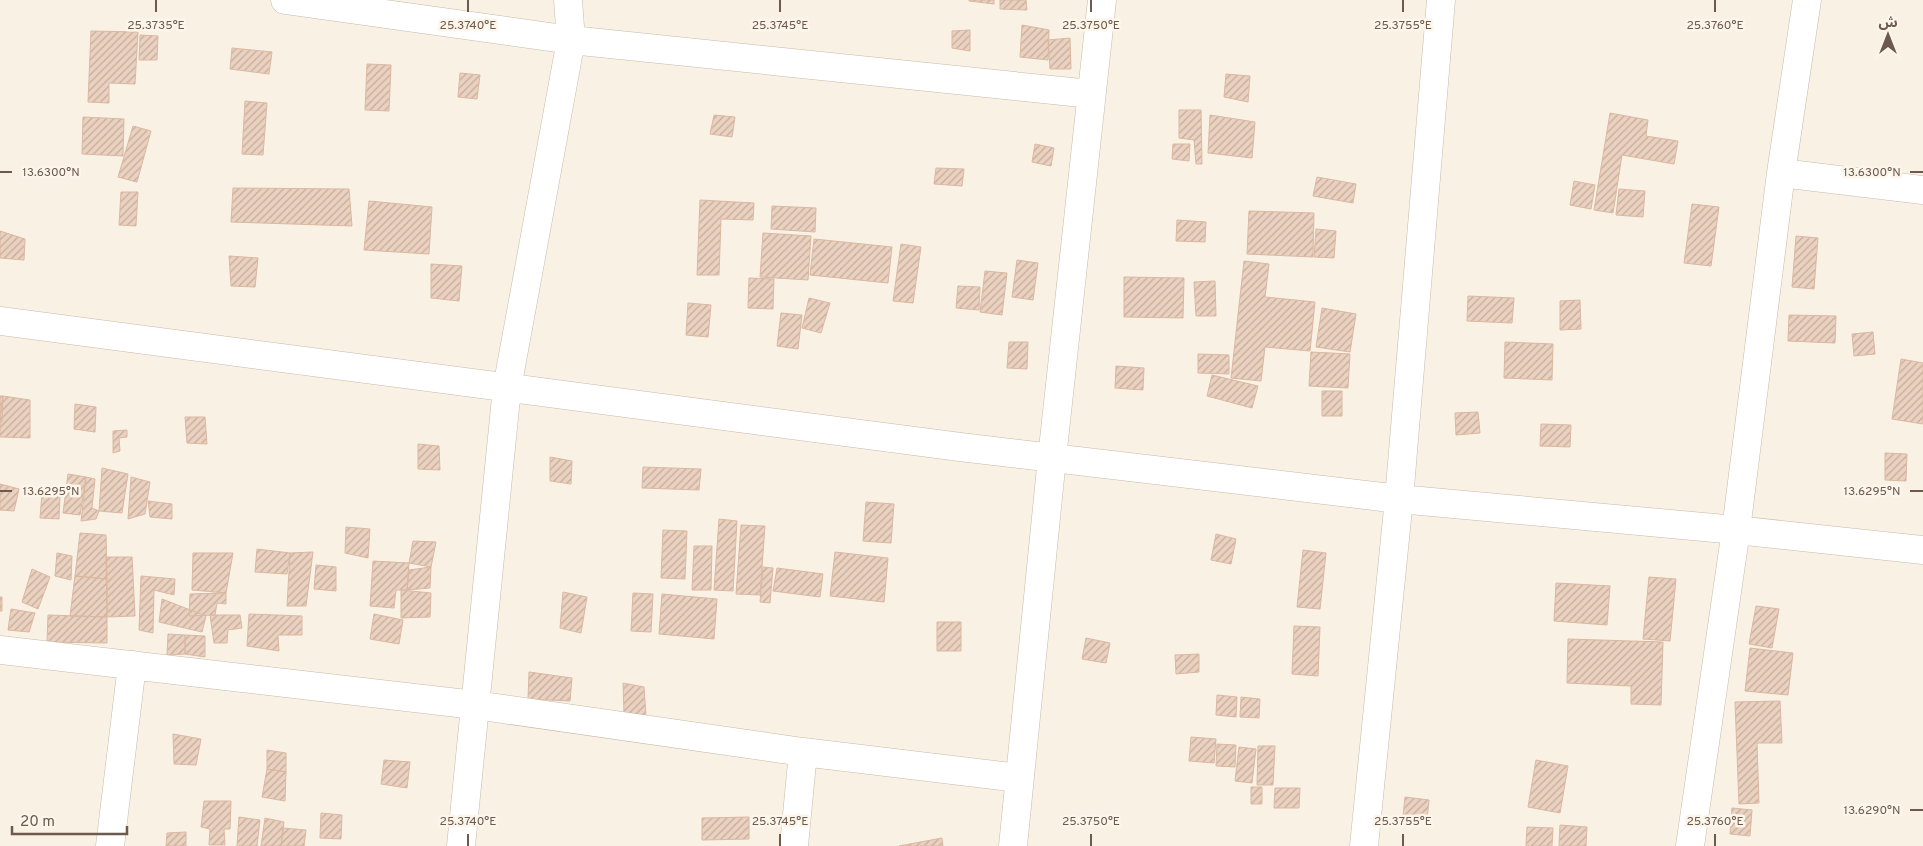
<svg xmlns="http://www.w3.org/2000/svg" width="1923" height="846" font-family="Overpass,'Noto Sans Arabic',sans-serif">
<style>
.building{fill:url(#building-hatch);stroke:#dbb8a2}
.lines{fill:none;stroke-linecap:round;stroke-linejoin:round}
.street-casing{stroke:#c8b9ac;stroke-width:29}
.street{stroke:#fff;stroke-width:28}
.ticks{fill:none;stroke:#6e594d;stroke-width:2}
.ticks-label{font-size:12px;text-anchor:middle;fill:#6e594d;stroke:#fcf5ea;stroke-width:5;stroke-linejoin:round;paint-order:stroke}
</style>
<defs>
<pattern id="building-hatch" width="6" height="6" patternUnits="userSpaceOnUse" patternTransform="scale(1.25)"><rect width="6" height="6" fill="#ebd1bf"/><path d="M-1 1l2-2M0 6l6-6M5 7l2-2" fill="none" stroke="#c3ad9d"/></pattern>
</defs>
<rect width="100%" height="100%" fill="#f9f1e4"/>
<path class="building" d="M 969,0 L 994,0 L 994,4 L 969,1 Z
M 1000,0 L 1026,0 L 1027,10 L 1000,9 Z
M 1022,25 L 1049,30 L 1048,60 L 1020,57 Z
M 970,30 L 970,51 L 952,48 L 952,31 Z
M 91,31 L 138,32 L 135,84 L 109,83 L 109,103 L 88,102 Z
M 140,35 L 158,36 L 157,60 L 139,60 Z
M 1070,38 L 1071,69 L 1050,69 L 1048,40 Z
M 232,48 L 272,52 L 269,74 L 230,69 Z
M 367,64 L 391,65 L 389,111 L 365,110 Z
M 460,73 L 480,75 L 477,99 L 458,97 Z
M 1226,74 L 1250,76 L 1248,102 L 1224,97 Z
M 245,101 L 267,103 L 263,155 L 242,154 Z
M 1179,110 L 1201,110 L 1202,164 L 1196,164 L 1194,140 L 1179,138 Z
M 1610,113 L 1648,120 L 1646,136 L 1678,141 L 1674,164 L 1622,155 L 1613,213 L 1594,210 Z
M 714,115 L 735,117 L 732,137 L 710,134 Z
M 1210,115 L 1255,122 L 1252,158 L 1208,153 Z
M 83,117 L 124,119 L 123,156 L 82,154 Z
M 133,126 L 151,131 L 137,182 L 118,177 Z
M 1035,144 L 1054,148 L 1051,166 L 1032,162 Z
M 1173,144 L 1190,144 L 1189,161 L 1172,159 Z
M 936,168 L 964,169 L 962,186 L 934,184 Z
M 1317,177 L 1356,184 L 1353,203 L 1313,196 Z
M 1574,181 L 1595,185 L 1591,209 L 1570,205 Z
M 233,188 L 349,189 L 352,226 L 231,222 Z
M 1619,189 L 1645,191 L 1643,217 L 1616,215 Z
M 121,192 L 138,192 L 136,226 L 119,225 Z
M 700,200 L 754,203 L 753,220 L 721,219 L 719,275 L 697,275 Z
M 369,201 L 432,207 L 429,254 L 364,250 Z
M 1692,204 L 1719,207 L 1711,266 L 1684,263 Z
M 772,206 L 816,208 L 815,232 L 771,229 Z
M 1249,211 L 1314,213 L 1313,257 L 1247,254 Z
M 1177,220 L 1206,222 L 1205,242 L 1176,241 Z
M 1316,229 L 1336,231 L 1334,258 L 1314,257 Z
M 0,231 L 25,239 L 24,260 L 0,258 Z
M 763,233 L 811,236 L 808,280 L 760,277 Z
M 1796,236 L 1818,238 L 1814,289 L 1792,287 Z
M 814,239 L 892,247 L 888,283 L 810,275 Z
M 901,244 L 921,247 L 913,303 L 893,301 Z
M 229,256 L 258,258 L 255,287 L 231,286 Z
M 1017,260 L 1038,263 L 1033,300 L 1012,297 Z
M 1244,261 L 1269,264 L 1265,297 L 1315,302 L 1310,351 L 1265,347 L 1261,381 L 1231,378 Z
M 431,264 L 462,266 L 459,301 L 431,298 Z
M 985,271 L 1007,273 L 1002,315 L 980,312 Z
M 1124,277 L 1184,278 L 1183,318 L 1124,317 Z
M 749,278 L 774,279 L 773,309 L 748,308 Z
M 1215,281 L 1216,316 L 1196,316 L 1194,282 Z
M 958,286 L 980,287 L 979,310 L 956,308 Z
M 1468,296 L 1514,298 L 1512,323 L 1467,321 Z
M 809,298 L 830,303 L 821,333 L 802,328 Z
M 1580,300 L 1581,329 L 1560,330 L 1560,301 Z
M 688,303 L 711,305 L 708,337 L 686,335 Z
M 1322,308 L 1356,314 L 1350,352 L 1316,347 Z
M 781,313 L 802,315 L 798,349 L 777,346 Z
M 1789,315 L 1836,316 L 1835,343 L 1788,341 Z
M 1873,332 L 1875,354 L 1854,356 L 1852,334 Z
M 1009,342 L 1028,342 L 1027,369 L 1007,368 Z
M 1505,342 L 1553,344 L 1552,380 L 1504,378 Z
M 1311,352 L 1350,354 L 1348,388 L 1309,386 Z
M 1198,354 L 1229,355 L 1229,374 L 1198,373 Z
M 1901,359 L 1923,363 L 1923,424 L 1892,419 Z
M 1116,366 L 1144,368 L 1143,390 L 1115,388 Z
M 1212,375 L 1258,386 L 1252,408 L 1207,396 Z
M 1322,391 L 1342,391 L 1342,416 L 1322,416 Z
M 0,396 L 3,396 L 2,422 L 0,422 Z
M 3,396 L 30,400 L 30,438 L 0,437 L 0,417 Z
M 75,404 L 96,407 L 95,432 L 74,429 Z
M 1478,412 L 1480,433 L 1456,435 L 1455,413 Z
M 185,417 L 205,417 L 207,444 L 187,443 Z
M 1541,424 L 1571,425 L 1570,447 L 1540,446 Z
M 127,430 L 127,437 L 119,438 L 120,451 L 113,453 L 113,431 Z
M 418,444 L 439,446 L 440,470 L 418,469 Z
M 1885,453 L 1907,454 L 1906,481 L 1885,480 Z
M 550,457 L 572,461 L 571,484 L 550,481 Z
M 643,467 L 701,469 L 699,490 L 642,488 Z
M 102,468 L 128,474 L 122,513 L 99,511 Z
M 68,474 L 86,477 L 80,515 L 63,513 Z
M 86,477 L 95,479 L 92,508 L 99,511 L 96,519 L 81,521 Z
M 131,477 L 150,482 L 145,514 L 128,519 Z
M 0,484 L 19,489 L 14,511 L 0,510 Z
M 42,493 L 60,496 L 59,519 L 40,518 Z
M 148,501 L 172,504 L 172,519 L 150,517 Z
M 866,502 L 894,504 L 891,543 L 863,541 Z
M 719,519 L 737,521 L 733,591 L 714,590 Z
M 741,525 L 765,526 L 760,595 L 736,594 Z
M 346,527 L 370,529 L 368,558 L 345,553 Z
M 663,530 L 687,531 L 685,579 L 661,578 Z
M 80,533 L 106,535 L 107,579 L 75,576 Z
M 1216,534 L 1236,539 L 1231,564 L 1211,560 Z
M 413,541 L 436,542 L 431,567 L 409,563 Z
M 694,546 L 712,546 L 711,590 L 692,590 Z
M 257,549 L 290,553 L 287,574 L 255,572 Z
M 1303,550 L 1326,553 L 1320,609 L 1297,607 Z
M 313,552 L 306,606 L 287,606 L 290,553 Z
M 835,552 L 888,558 L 884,602 L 830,596 Z
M 57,553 L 72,556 L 71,580 L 55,576 Z
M 193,553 L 233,553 L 226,593 L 192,590 Z
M 106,557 L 132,557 L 135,616 L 107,617 Z
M 373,561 L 409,563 L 407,590 L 396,590 L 394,608 L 370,606 Z
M 316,565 L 336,567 L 336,591 L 314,589 Z
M 431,567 L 430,588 L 407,590 L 409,570 Z
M 763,567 L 773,568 L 770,603 L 760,602 Z
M 777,568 L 823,574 L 820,597 L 773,591 Z
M 32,569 L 50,577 L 38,609 L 22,602 Z
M 75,576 L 107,579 L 107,617 L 70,616 Z
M 141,576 L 175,579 L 174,595 L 154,590 L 153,633 L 139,630 Z
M 1649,577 L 1676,579 L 1670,641 L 1643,639 Z
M 1556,583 L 1610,586 L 1607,625 L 1554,621 Z
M 401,590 L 431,593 L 430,617 L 401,618 Z
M 563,592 L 587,597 L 581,633 L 560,628 Z
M 226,593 L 226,604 L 217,603 L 215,615 L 189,616 L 190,594 Z
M 633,593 L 653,594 L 651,632 L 631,631 Z
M 662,594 L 717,599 L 714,639 L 659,634 Z
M 0,597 L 2,597 L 2,611 L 0,611 Z
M 162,599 L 206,616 L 202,632 L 159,622 Z
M 1756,606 L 1779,609 L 1772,648 L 1749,644 Z
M 11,609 L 35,613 L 29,632 L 8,630 Z
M 249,614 L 302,616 L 302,635 L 278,635 L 279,651 L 247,646 Z
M 374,614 L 403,620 L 399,644 L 370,639 Z
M 48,615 L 107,617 L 107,643 L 47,642 Z
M 210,615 L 240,615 L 242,628 L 228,630 L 227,643 L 214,643 Z
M 937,622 L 961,622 L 961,651 L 937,651 Z
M 1294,626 L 1320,627 L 1318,676 L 1292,674 Z
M 168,634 L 185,635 L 185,654 L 167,655 Z
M 185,635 L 205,636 L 205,657 L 185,654 Z
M 1086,638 L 1110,643 L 1106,663 L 1082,659 Z
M 1568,639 L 1663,642 L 1661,705 L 1631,704 L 1631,686 L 1567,683 Z
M 1750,648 L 1793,653 L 1788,695 L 1745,691 Z
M 1199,654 L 1199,672 L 1176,674 L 1175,655 Z
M 529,672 L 572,678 L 570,701 L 528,699 Z
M 623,683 L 644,687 L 646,716 L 624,715 Z
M 1217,695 L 1237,697 L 1236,717 L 1216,715 Z
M 1241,697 L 1260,699 L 1259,718 L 1240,717 Z
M 1780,701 L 1782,743 L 1757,743 L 1759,803 L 1739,804 L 1735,702 Z
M 173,734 L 201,739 L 196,765 L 174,764 Z
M 1191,737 L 1216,739 L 1214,763 L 1189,761 Z
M 1217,744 L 1236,745 L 1235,767 L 1216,766 Z
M 1258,746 L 1275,746 L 1273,785 L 1257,785 Z
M 1239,747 L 1256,749 L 1252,783 L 1235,781 Z
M 267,750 L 286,753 L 286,772 L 267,769 Z
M 384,760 L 410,762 L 407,788 L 381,784 Z
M 1536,760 L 1568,766 L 1560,813 L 1528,807 Z
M 267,769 L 286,772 L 285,801 L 262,797 Z
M 1251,787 L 1262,787 L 1262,804 L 1251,804 Z
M 1275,788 L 1300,788 L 1299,808 L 1274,808 Z
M 1405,797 L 1429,800 L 1427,820 L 1403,817 Z
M 204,801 L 231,801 L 230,829 L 224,829 L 225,845 L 209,845 L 210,829 L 201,827 Z
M 1732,808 L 1752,810 L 1750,836 L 1730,834 Z
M 321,813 L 342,815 L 341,839 L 320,838 Z
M 239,817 L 260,820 L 257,846 L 237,846 Z
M 749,817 L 749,839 L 702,840 L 702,818 Z
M 265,818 L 284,822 L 281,846 L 261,846 Z
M 1560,825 L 1587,827 L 1586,846 L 1559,846 Z
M 1527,827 L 1553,828 L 1552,846 L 1526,846 Z
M 283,828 L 306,830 L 304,846 L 281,846 Z
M 186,832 L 186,846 L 166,846 L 167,833 Z
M 942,838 L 943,846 L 899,846 Z"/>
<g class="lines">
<g class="street-casing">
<path id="street" d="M 285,0 L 571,40 L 1091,94
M 1781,173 L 1923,190
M 0,321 L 960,447 L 1399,499 L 1736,530 L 1923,550
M 0,650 L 475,705 L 803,752 L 1019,778
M 110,846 L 132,665
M 461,846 L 507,388 L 571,40 L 568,0
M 794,846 L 803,752
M 1013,846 L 1052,458 L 1102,0
M 1364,846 L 1399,499 L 1441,0
M 1690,846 L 1736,530 L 1781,173 L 1807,0"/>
</g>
<use href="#street" class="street"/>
</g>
<path class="ticks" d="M 156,0 L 156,12M 468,0 L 468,12M 780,0 L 780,12M 1091,0 L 1091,12M 1403,0 L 1403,12M 1715,0 L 1715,12M 0,172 L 12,172M 1910,172 L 1923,172M 0,491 L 12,491M 1910,491 L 1923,491M 1910,810 L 1923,810M 468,834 L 468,846M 780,834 L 780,846M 1091,834 L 1091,846M 1403,834 L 1403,846M 1715,834 L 1715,846"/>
<g class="ticks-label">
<text x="156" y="29">25.3735°E</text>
<text x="468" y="29">25.3740°E</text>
<text x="780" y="29">25.3745°E</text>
<text x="1091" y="29">25.3750°E</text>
<text x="1403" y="29">25.3755°E</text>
<text x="1715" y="29">25.3760°E</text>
<text x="51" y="176">13.6300°N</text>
<text x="1872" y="176">13.6300°N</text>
<text x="51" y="495">13.6295°N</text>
<text x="1872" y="495">13.6295°N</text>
<text x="1872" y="814">13.6290°N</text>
<text x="468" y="825">25.3740°E</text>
<text x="780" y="825">25.3745°E</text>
<text x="1091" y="825">25.3750°E</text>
<text x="1403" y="825">25.3755°E</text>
<text x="1715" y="825">25.3760°E</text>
</g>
<g transform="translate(1888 35)" stroke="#fcf5ea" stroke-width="4" paint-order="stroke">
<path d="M0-4L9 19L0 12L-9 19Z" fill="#6e594d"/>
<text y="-8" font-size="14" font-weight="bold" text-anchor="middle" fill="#6e594d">ش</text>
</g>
<path d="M12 826v8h115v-8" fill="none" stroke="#6e594d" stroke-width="2.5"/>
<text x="20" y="826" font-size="15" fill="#6e594d" stroke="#fcf5ea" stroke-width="4" paint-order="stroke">20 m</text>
</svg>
